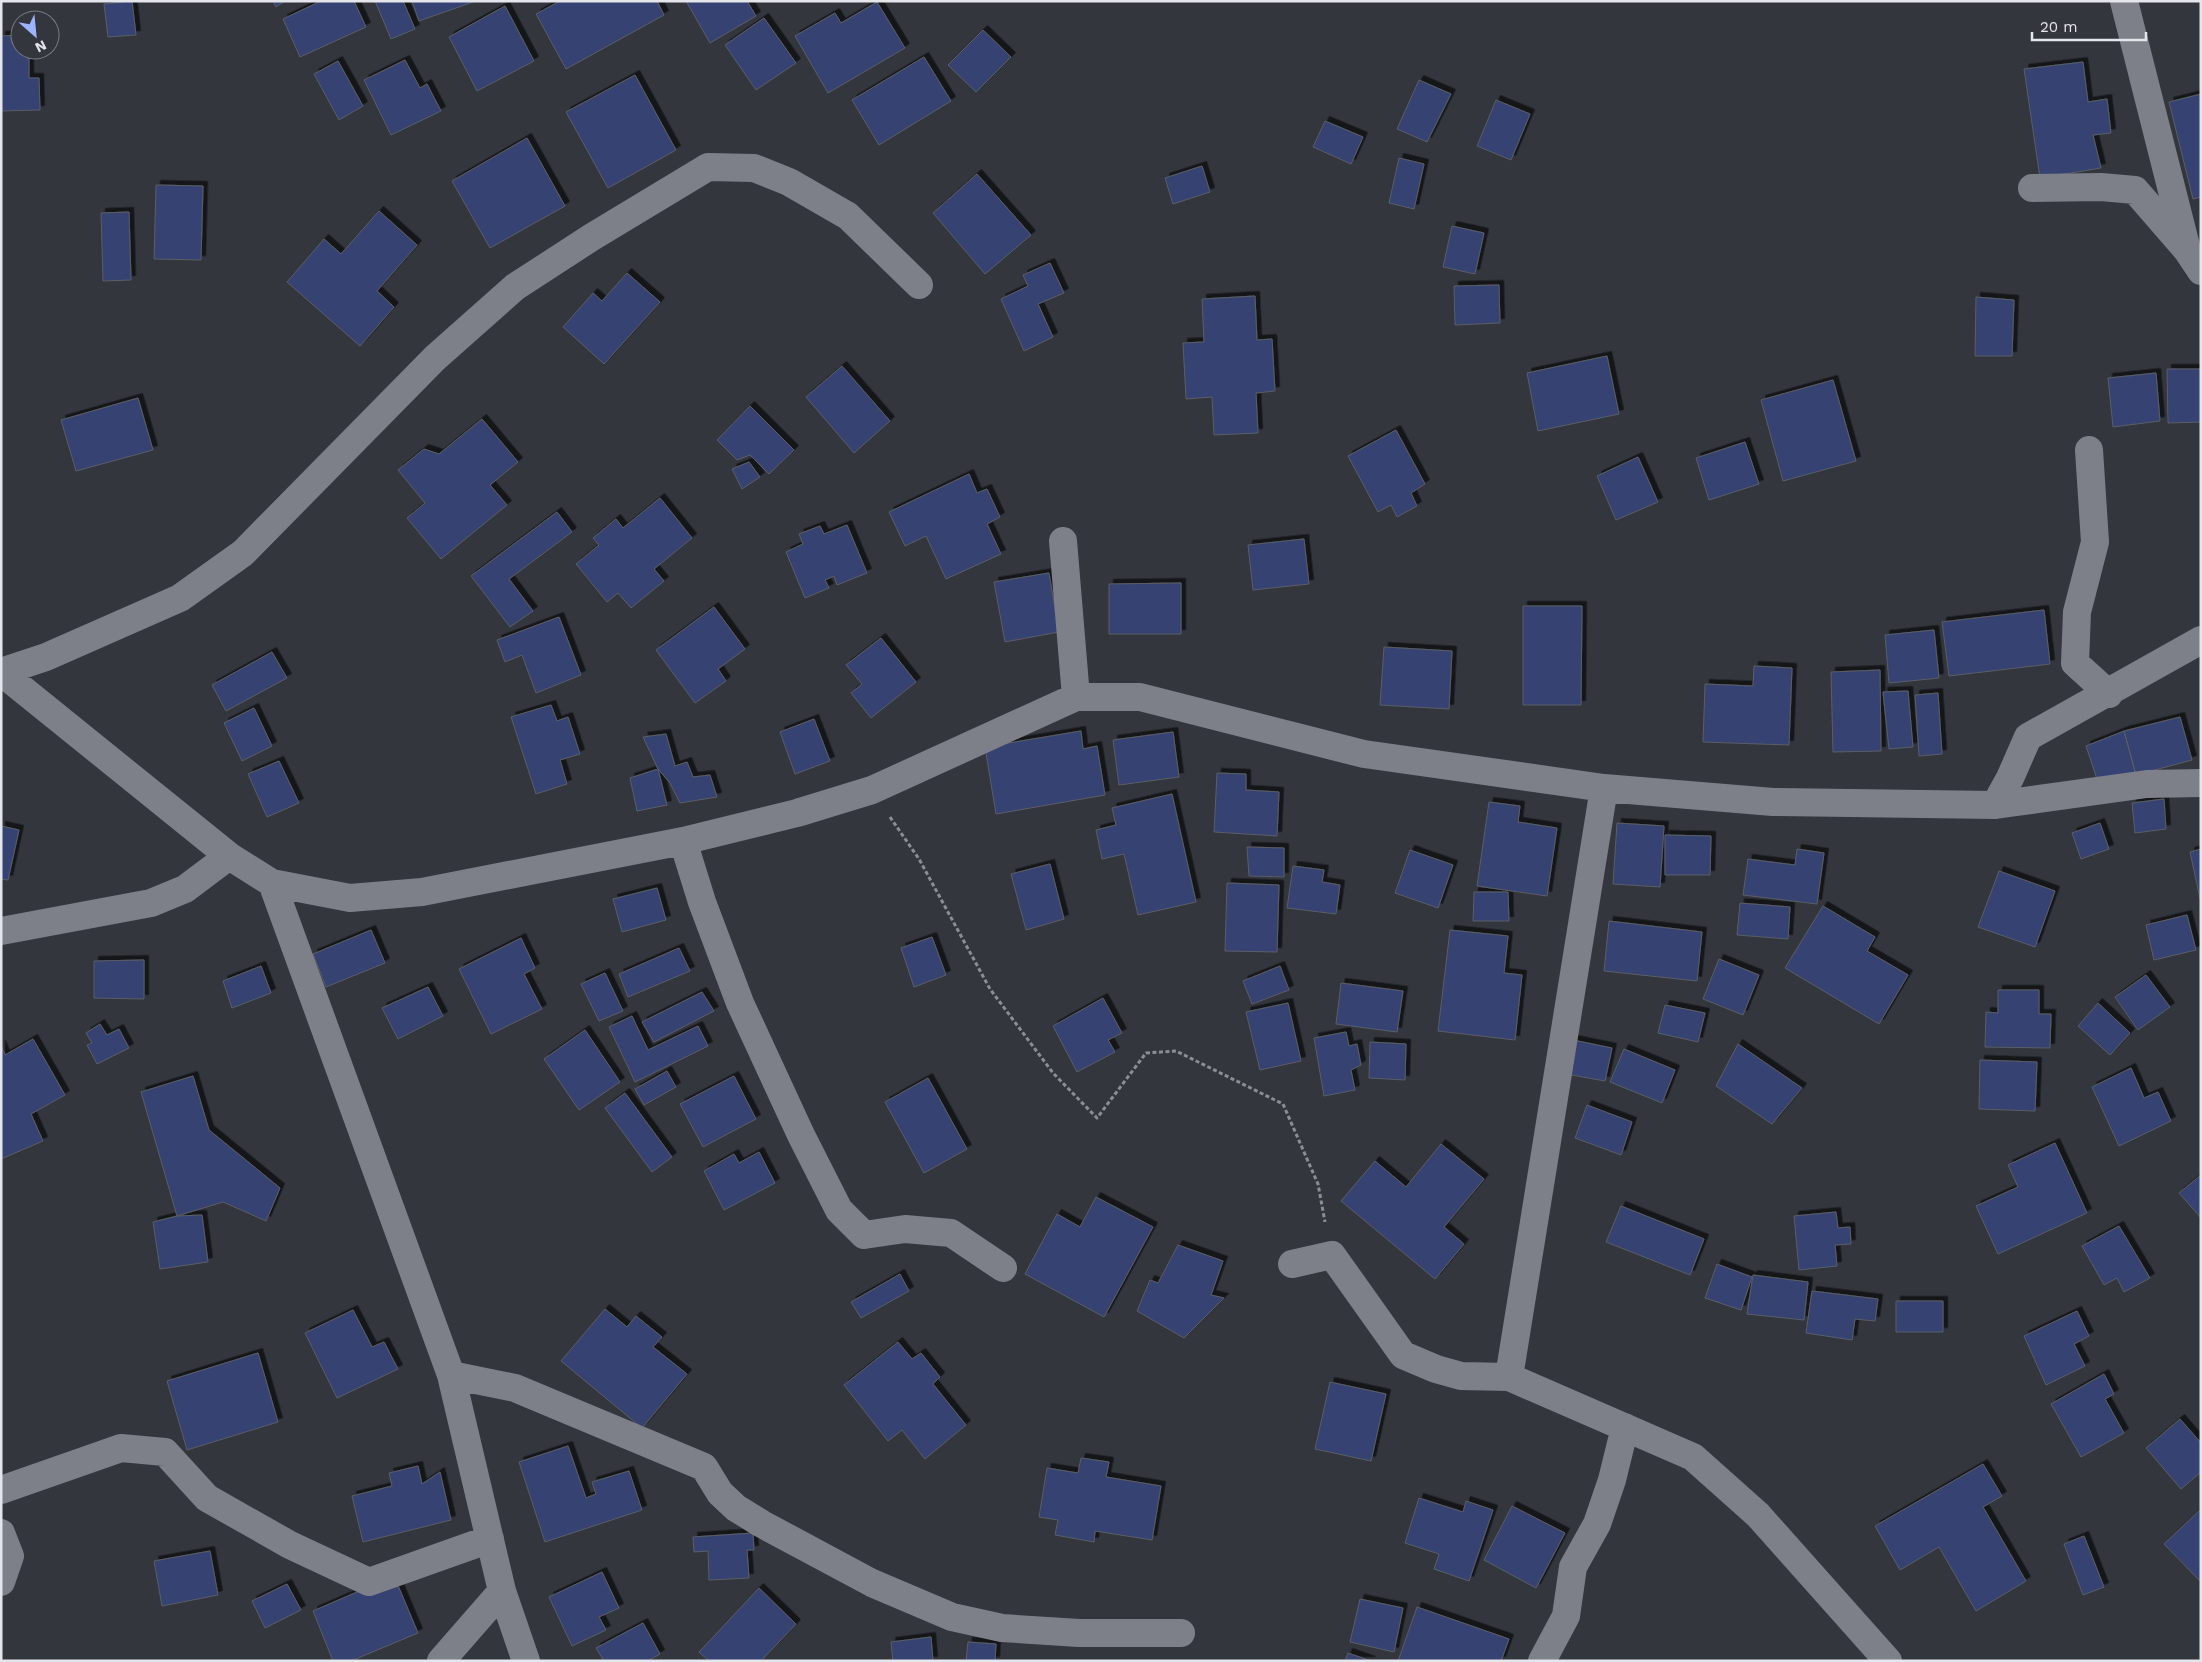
<svg xmlns="http://www.w3.org/2000/svg" width="2202" height="1662" font-family="'Work Sans',sans-serif">
<style>
.building{fill:#344372;stroke:#5b5e66;filter:url(#shadow)}
.lines{fill:none;stroke-linecap:round;stroke-linejoin:round}
.path{stroke:#8b8e94;stroke-width:3;stroke-dasharray:4 2.5;stroke-linecap:butt}
.minor{stroke:#7d8089;stroke-width:28}
</style>
<defs>
<filter id="shadow"><feDropShadow dx="4.5" dy="-4.5" stdDeviation="0" flood-color="#0009"/></filter>
</defs>
<rect width="100%" height="100%" fill="#33363d"/>
<path class="building" d="M 132,1 L 136,35 L 108,37 L 104,4 Z
M 273,1 L 285,1 L 276,7 Z
M 321,1 L 354,1 L 366,27 L 300,57 L 283,19 Z
M 375,1 L 403,1 L 415,29 L 391,39 Z
M 412,1 L 473,1 L 473,2 L 419,21 Z
M 560,1 L 657,1 L 664,15 L 566,69 L 536,14 Z
M 686,1 L 747,1 L 756,16 L 710,43 Z
M 877,2 L 905,48 L 828,93 L 795,36 L 835,13 L 841,23 Z
M 505,6 L 534,61 L 477,91 L 449,37 Z
M 764,18 L 796,63 L 756,90 L 725,45 Z
M 983,30 L 1011,57 L 976,92 L 948,65 Z
M 20,35 L 20,50 L 29,50 L 29,78 L 39,78 L 40,110 L 1,111 L 1,36 Z
M 924,57 L 951,101 L 879,145 L 852,100 Z
M 405,60 L 420,88 L 427,84 L 441,111 L 391,135 L 364,80 Z
M 338,61 L 363,106 L 339,120 L 314,74 Z
M 2083,62 L 2088,102 L 2107,99 L 2111,133 L 2093,135 L 2101,168 L 2040,178 L 2024,69 Z
M 635,75 L 676,150 L 608,188 L 566,112 Z
M 1419,80 L 1451,94 L 1427,142 L 1397,129 Z
M 2201,94 L 2201,197 L 2193,199 L 2169,102 Z
M 1496,100 L 1530,114 L 1511,160 L 1477,146 Z
M 1325,121 L 1363,137 L 1351,164 L 1313,147 Z
M 527,138 L 565,206 L 490,248 L 452,181 Z
M 1399,158 L 1424,164 L 1414,209 L 1389,203 Z
M 1202,166 L 1210,192 L 1173,204 L 1165,178 Z
M 977,174 L 1031,235 L 985,274 L 933,213 Z
M 156,185 L 203,186 L 201,260 L 154,259 Z
M 379,211 L 417,245 L 377,291 L 394,307 L 360,346 L 287,282 L 324,239 L 341,254 Z
M 129,212 L 131,280 L 103,281 L 101,213 Z
M 1452,226 L 1484,233 L 1475,274 L 1443,267 Z
M 1050,263 L 1064,293 L 1038,304 L 1053,337 L 1024,351 L 1001,299 L 1028,286 L 1023,275 Z
M 627,273 L 660,302 L 604,364 L 563,327 L 593,293 L 602,301 Z
M 1499,285 L 1500,323 L 1455,325 L 1454,286 Z
M 1255,296 L 1257,340 L 1272,339 L 1275,391 L 1256,393 L 1258,433 L 1214,435 L 1212,397 L 1186,399 L 1183,343 L 1204,342 L 1202,299 Z
M 1976,297 L 2014,300 L 2012,356 L 1975,356 Z
M 1607,356 L 1619,414 L 1538,431 L 1527,373 Z
M 842,366 L 890,421 L 854,453 L 806,397 Z
M 2167,369 L 2201,369 L 2201,422 L 2168,423 Z
M 2156,373 L 2160,421 L 2113,427 L 2108,378 Z
M 1833,380 L 1856,461 L 1783,481 L 1761,400 Z
M 138,398 L 153,450 L 76,471 L 61,420 Z
M 750,406 L 794,450 L 769,474 L 750,455 L 737,460 L 717,440 Z
M 482,419 L 518,462 L 490,485 L 507,505 L 441,559 L 407,518 L 425,503 L 398,470 L 424,449 L 439,454 Z
M 1396,430 L 1425,484 L 1411,493 L 1417,506 L 1397,517 L 1391,505 L 1378,512 L 1348,456 Z
M 1745,442 L 1759,484 L 1709,500 L 1696,458 Z
M 1638,457 L 1658,502 L 1616,520 L 1597,476 Z
M 749,462 L 760,477 L 742,489 L 732,469 Z
M 969,474 L 977,493 L 987,489 L 1000,517 L 987,524 L 1001,554 L 946,579 L 926,536 L 905,546 L 889,512 Z
M 660,498 L 692,538 L 654,569 L 664,581 L 631,608 L 618,593 L 607,602 L 576,564 L 599,545 L 593,538 L 616,519 L 623,528 Z
M 557,512 L 572,532 L 509,579 L 533,611 L 510,627 L 471,576 Z
M 847,525 L 867,573 L 837,585 L 834,576 L 825,580 L 829,588 L 805,598 L 786,552 L 803,544 L 799,534 L 820,526 L 824,534 Z
M 1304,539 L 1309,584 L 1253,590 L 1248,545 Z
M 1049,573 L 1059,632 L 1005,642 L 994,582 Z
M 1181,583 L 1181,634 L 1109,634 L 1109,584 Z
M 1523,606 L 1582,606 L 1581,705 L 1523,705 Z
M 714,607 L 745,649 L 718,669 L 726,681 L 695,703 L 656,650 Z
M 2044,610 L 2050,664 L 1949,676 L 1942,622 Z
M 559,617 L 581,675 L 536,693 L 522,655 L 505,662 L 497,640 Z
M 1934,630 L 1939,678 L 1889,683 L 1885,635 Z
M 881,638 L 916,682 L 871,718 L 851,693 L 862,684 L 846,665 Z
M 1384,647 L 1452,651 L 1449,709 L 1380,705 Z
M 272,652 L 287,678 L 226,711 L 212,685 Z
M 1754,666 L 1792,668 L 1789,745 L 1703,742 L 1705,684 L 1753,686 Z
M 1880,670 L 1881,751 L 1833,752 L 1831,672 Z
M 1908,691 L 1913,747 L 1889,749 L 1883,692 Z
M 1938,693 L 1942,754 L 1919,756 L 1915,695 Z
M 551,705 L 557,721 L 568,717 L 580,754 L 560,760 L 567,784 L 536,794 L 511,717 Z
M 254,708 L 272,746 L 242,761 L 224,723 Z
M 2180,717 L 2192,760 L 2136,775 L 2124,731 Z
M 814,719 L 830,761 L 795,774 L 780,732 Z
M 1081,731 L 1083,749 L 1097,746 L 1105,795 L 996,814 L 985,747 Z
M 2124,731 L 2136,775 L 2098,782 L 2086,746 Z
M 1173,732 L 1179,777 L 1119,785 L 1113,740 Z
M 666,734 L 675,766 L 687,762 L 693,777 L 710,775 L 717,797 L 680,803 L 670,783 L 658,769 L 643,737 Z
M 279,761 L 299,803 L 267,817 L 248,774 Z
M 658,769 L 667,805 L 637,811 L 630,778 Z
M 1217,773 L 1246,774 L 1246,790 L 1279,792 L 1277,836 L 1214,832 Z
M 1172,794 L 1196,902 L 1138,915 L 1124,854 L 1102,859 L 1096,830 L 1116,825 L 1112,808 Z
M 2164,799 L 2166,829 L 2135,833 L 2132,803 Z
M 1489,802 L 1520,806 L 1518,822 L 1557,828 L 1547,896 L 1477,886 Z
M 1617,823 L 1664,826 L 1660,887 L 1613,884 Z
M 2100,823 L 2109,849 L 2081,859 L 2072,833 Z
M 1,826 L 19,830 L 8,880 L 1,879 Z
M 1665,835 L 1711,836 L 1710,875 L 1665,875 Z
M 1247,847 L 1284,848 L 1284,877 L 1249,876 Z
M 1797,849 L 1824,853 L 1817,904 L 1743,895 L 1748,859 L 1795,865 Z
M 2201,849 L 2201,903 L 2190,852 Z
M 1410,850 L 1453,865 L 1438,908 L 1395,893 Z
M 1050,864 L 1064,919 L 1026,930 L 1011,874 Z
M 1293,866 L 1324,870 L 1322,882 L 1340,885 L 1336,914 L 1287,908 Z
M 1999,871 L 2055,891 L 2035,947 L 1978,927 Z
M 1227,883 L 1279,885 L 1277,952 L 1225,951 Z
M 657,888 L 666,920 L 622,932 L 613,899 Z
M 1474,892 L 1508,892 L 1509,921 L 1473,921 Z
M 1740,903 L 1790,907 L 1788,939 L 1737,935 Z
M 1823,906 L 1875,937 L 1867,951 L 1908,975 L 1879,1024 L 1785,968 Z
M 2187,915 L 2196,950 L 2154,960 L 2146,925 Z
M 1609,921 L 1702,932 L 1697,981 L 1604,971 Z
M 371,930 L 385,963 L 326,987 L 313,954 Z
M 1450,930 L 1508,936 L 1504,973 L 1522,975 L 1515,1040 L 1438,1031 Z
M 932,937 L 946,975 L 914,987 L 901,948 Z
M 521,938 L 535,968 L 524,974 L 542,1009 L 491,1034 L 459,969 Z
M 679,948 L 690,971 L 628,997 L 619,974 Z
M 1719,959 L 1759,975 L 1743,1015 L 1703,999 Z
M 144,960 L 144,999 L 94,998 L 94,961 Z
M 261,966 L 271,993 L 232,1008 L 223,981 Z
M 1280,966 L 1289,990 L 1252,1004 L 1243,981 Z
M 605,973 L 623,1011 L 599,1021 L 581,984 Z
M 2146,975 L 2170,1007 L 2138,1030 L 2115,997 Z
M 1341,983 L 1403,991 L 1397,1032 L 1336,1024 Z
M 428,987 L 443,1016 L 398,1039 L 382,1008 Z
M 1998,990 L 2039,990 L 2039,1014 L 2051,1014 L 2050,1048 L 1985,1047 L 1986,1012 L 1998,1013 Z
M 702,992 L 714,1011 L 654,1042 L 642,1022 Z
M 1103,998 L 1122,1033 L 1108,1040 L 1115,1052 L 1077,1072 L 1053,1026 Z
M 1288,1003 L 1301,1061 L 1260,1070 L 1246,1012 Z
M 2098,1003 L 2130,1033 L 2110,1055 L 2078,1026 Z
M 1665,1005 L 1705,1013 L 1698,1042 L 1658,1033 Z
M 632,1016 L 648,1050 L 698,1026 L 708,1046 L 635,1082 L 609,1027 Z
M 100,1024 L 107,1035 L 119,1029 L 129,1048 L 97,1064 L 87,1045 L 92,1043 L 86,1033 Z
M 585,1030 L 620,1082 L 579,1110 L 544,1059 Z
M 1346,1032 L 1349,1046 L 1357,1044 L 1361,1065 L 1351,1070 L 1355,1090 L 1324,1096 L 1314,1038 Z
M 33,1039 L 65,1095 L 31,1114 L 43,1141 L 1,1159 L 1,1045 L 5,1055 Z
M 1573,1040 L 1612,1048 L 1605,1081 L 1566,1074 Z
M 1370,1042 L 1406,1044 L 1405,1080 L 1369,1078 Z
M 1738,1044 L 1802,1088 L 1772,1124 L 1716,1086 Z
M 1624,1049 L 1675,1070 L 1662,1103 L 1610,1082 Z
M 1980,1060 L 2037,1062 L 2035,1111 L 1979,1109 Z
M 2131,1068 L 2144,1098 L 2158,1092 L 2171,1121 L 2119,1146 L 2092,1087 Z
M 667,1071 L 676,1087 L 644,1105 L 635,1089 Z
M 193,1076 L 209,1130 L 280,1188 L 266,1221 L 223,1202 L 177,1216 L 141,1092 Z
M 734,1076 L 756,1119 L 703,1147 L 680,1104 Z
M 928,1078 L 967,1149 L 924,1173 L 885,1102 Z
M 625,1093 L 672,1157 L 652,1172 L 605,1108 Z
M 1587,1105 L 1632,1122 L 1621,1155 L 1575,1138 Z
M 2055,1143 L 2087,1213 L 1998,1254 L 1976,1206 L 2018,1187 L 2008,1165 Z
M 1441,1144 L 1484,1179 L 1444,1227 L 1464,1244 L 1435,1279 L 1341,1201 L 1375,1161 L 1406,1187 Z
M 759,1152 L 775,1183 L 724,1210 L 704,1171 L 734,1154 L 739,1163 Z
M 2201,1175 L 2201,1218 L 2179,1193 Z
M 1096,1197 L 1153,1227 L 1104,1317 L 1025,1274 L 1057,1214 L 1080,1227 Z
M 1621,1206 L 1704,1239 L 1690,1275 L 1606,1242 Z
M 1836,1212 L 1838,1228 L 1850,1227 L 1851,1244 L 1835,1245 L 1837,1266 L 1799,1270 L 1794,1216 Z
M 202,1215 L 208,1262 L 160,1269 L 153,1222 L 177,1216 Z
M 2119,1226 L 2150,1278 L 2124,1292 L 2117,1278 L 2104,1285 L 2082,1246 Z
M 1178,1245 L 1223,1261 L 1211,1295 L 1224,1298 L 1184,1338 L 1137,1311 L 1150,1280 L 1158,1283 Z
M 1717,1264 L 1752,1277 L 1741,1310 L 1705,1298 Z
M 900,1274 L 909,1291 L 861,1318 L 851,1302 Z
M 1753,1275 L 1808,1282 L 1804,1320 L 1747,1314 Z
M 1812,1291 L 1878,1299 L 1875,1321 L 1855,1319 L 1852,1340 L 1806,1333 Z
M 1896,1301 L 1943,1301 L 1943,1332 L 1896,1332 Z
M 605,1309 L 627,1327 L 636,1316 L 662,1337 L 653,1347 L 687,1374 L 642,1428 L 561,1361 Z
M 353,1310 L 372,1347 L 384,1342 L 398,1369 L 337,1398 L 305,1333 Z
M 2077,1311 L 2089,1336 L 2074,1344 L 2085,1366 L 2046,1385 L 2024,1336 Z
M 898,1342 L 912,1359 L 921,1353 L 940,1377 L 933,1384 L 966,1425 L 925,1459 L 902,1430 L 888,1441 L 844,1385 Z
M 258,1353 L 278,1422 L 187,1450 L 167,1381 Z
M 2104,1374 L 2114,1394 L 2105,1399 L 2124,1433 L 2081,1457 L 2051,1404 Z
M 1330,1382 L 1386,1394 L 1371,1461 L 1315,1449 Z
M 2180,1419 L 2201,1443 L 2201,1472 L 2181,1489 L 2146,1448 Z
M 568,1446 L 586,1498 L 596,1494 L 592,1482 L 629,1471 L 642,1510 L 545,1542 L 519,1462 Z
M 1081,1458 L 1109,1462 L 1106,1477 L 1161,1486 L 1152,1540 L 1095,1531 L 1094,1542 L 1055,1535 L 1058,1520 L 1039,1517 L 1047,1468 L 1078,1473 Z
M 1983,1464 L 2002,1496 L 1983,1507 L 2026,1581 L 1976,1611 L 1939,1547 L 1900,1570 L 1875,1526 Z
M 418,1466 L 422,1484 L 440,1472 L 451,1520 L 363,1542 L 352,1496 L 392,1486 L 389,1473 Z
M 1419,1498 L 1463,1512 L 1466,1501 L 1493,1510 L 1469,1581 L 1434,1569 L 1439,1554 L 1405,1543 Z
M 1512,1506 L 1565,1533 L 1536,1588 L 1484,1560 Z
M 2201,1509 L 2201,1582 L 2164,1544 Z
M 753,1533 L 754,1550 L 747,1550 L 749,1578 L 709,1580 L 708,1551 L 694,1552 L 693,1537 Z
M 2084,1536 L 2104,1587 L 2083,1595 L 2064,1544 Z
M 210,1551 L 218,1595 L 162,1606 L 154,1561 Z
M 602,1572 L 619,1608 L 599,1617 L 606,1630 L 572,1646 L 549,1597 Z
M 394,1576 L 418,1633 L 351,1661 L 333,1661 L 313,1611 Z
M 287,1584 L 301,1610 L 265,1628 L 252,1601 Z
M 759,1588 L 796,1624 L 761,1661 L 709,1661 L 699,1652 Z
M 1360,1599 L 1403,1608 L 1394,1652 L 1350,1642 Z
M 1417,1607 L 1509,1639 L 1501,1661 L 1398,1661 Z
M 643,1623 L 660,1654 L 648,1661 L 604,1661 L 596,1648 Z
M 931,1637 L 933,1661 L 893,1661 L 891,1642 Z
M 968,1642 L 996,1644 L 995,1661 L 966,1661 Z
M 1348,1653 L 1371,1661 L 1345,1661 Z"/>
<g class="lines">
<path class="path" d="M 890,817 L 919,859 L 990,989 L 1053,1073 L 1097,1118 L 1146,1053 L 1176,1051 L 1283,1104 L 1318,1184 L 1325,1222"/>
<path class="minor" d="M 2124,1 L 2187,250
M 2032,188 L 2101,187 L 2135,190 L 2187,250 L 2201,271
M 2089,450 L 2095,542 L 2077,612 L 2075,663 L 2109,694
M 1063,541 L 1076,697
M 1,672 L 229,856 L 272,883 L 451,1375 L 502,1591 L 526,1661
M 1,672 L 46,657 L 180,598 L 243,553 L 435,358 L 515,287 L 592,237 L 708,167 L 754,168 L 789,182 L 848,216 L 919,285
M 1604,788 L 1509,1377 L 1693,1457 L 1758,1515 L 1888,1661
M 1995,805 L 2010,778 L 2028,737 L 2201,640
M 683,841 L 702,902 L 740,1003 L 801,1135 L 839,1210 L 864,1235 L 905,1229 L 951,1233 L 1003,1268
M 272,883 L 350,898 L 422,892 L 683,841 L 797,813 L 872,790 L 1076,697 L 1140,697 L 1364,754 L 1604,788 L 1773,802 L 1995,805 L 2147,784 L 2201,783
M 1,931 L 151,903 L 185,889 L 229,856
M 1292,1264 L 1332,1255 L 1403,1355 L 1436,1369 L 1461,1376 L 1509,1377
M 451,1375 L 515,1388 L 704,1467 L 720,1493 L 736,1508 L 762,1524 L 872,1583 L 952,1617 L 1002,1628 L 1079,1633 L 1181,1633
M 1,1490 L 121,1448 L 165,1452 L 207,1498 L 290,1545 L 369,1582 L 490,1539
M 1,1533 L 10,1556 L 1,1582
M 441,1661 L 502,1591
M 1542,1661 L 1566,1616 L 1573,1567 L 1597,1524 L 1612,1480 L 1625,1427"/>
</g>
<rect width="2202" height="1662" fill="none" stroke="#e4e6eb" stroke-width="5"/>
<g transform="translate(35 35) rotate(153)"><circle r="24" fill="#33363d" stroke="#7a7c83"/>
<path d="M0-4L9 19L0 12L-9 19Z" fill="#9bb4fd"/>
<text y="-8" font-size="14" font-weight="bold" text-anchor="middle" fill="#e4e6eb">N</text>
</g>
<path d="M2032 32v8h114v-8" fill="none" stroke="#e4e6eb" stroke-width="2.5"/>
<text x="2040" y="32" font-size="15" fill="#e4e6eb" stroke="#33363d" stroke-width="4" paint-order="stroke">20 m</text>
</svg>
